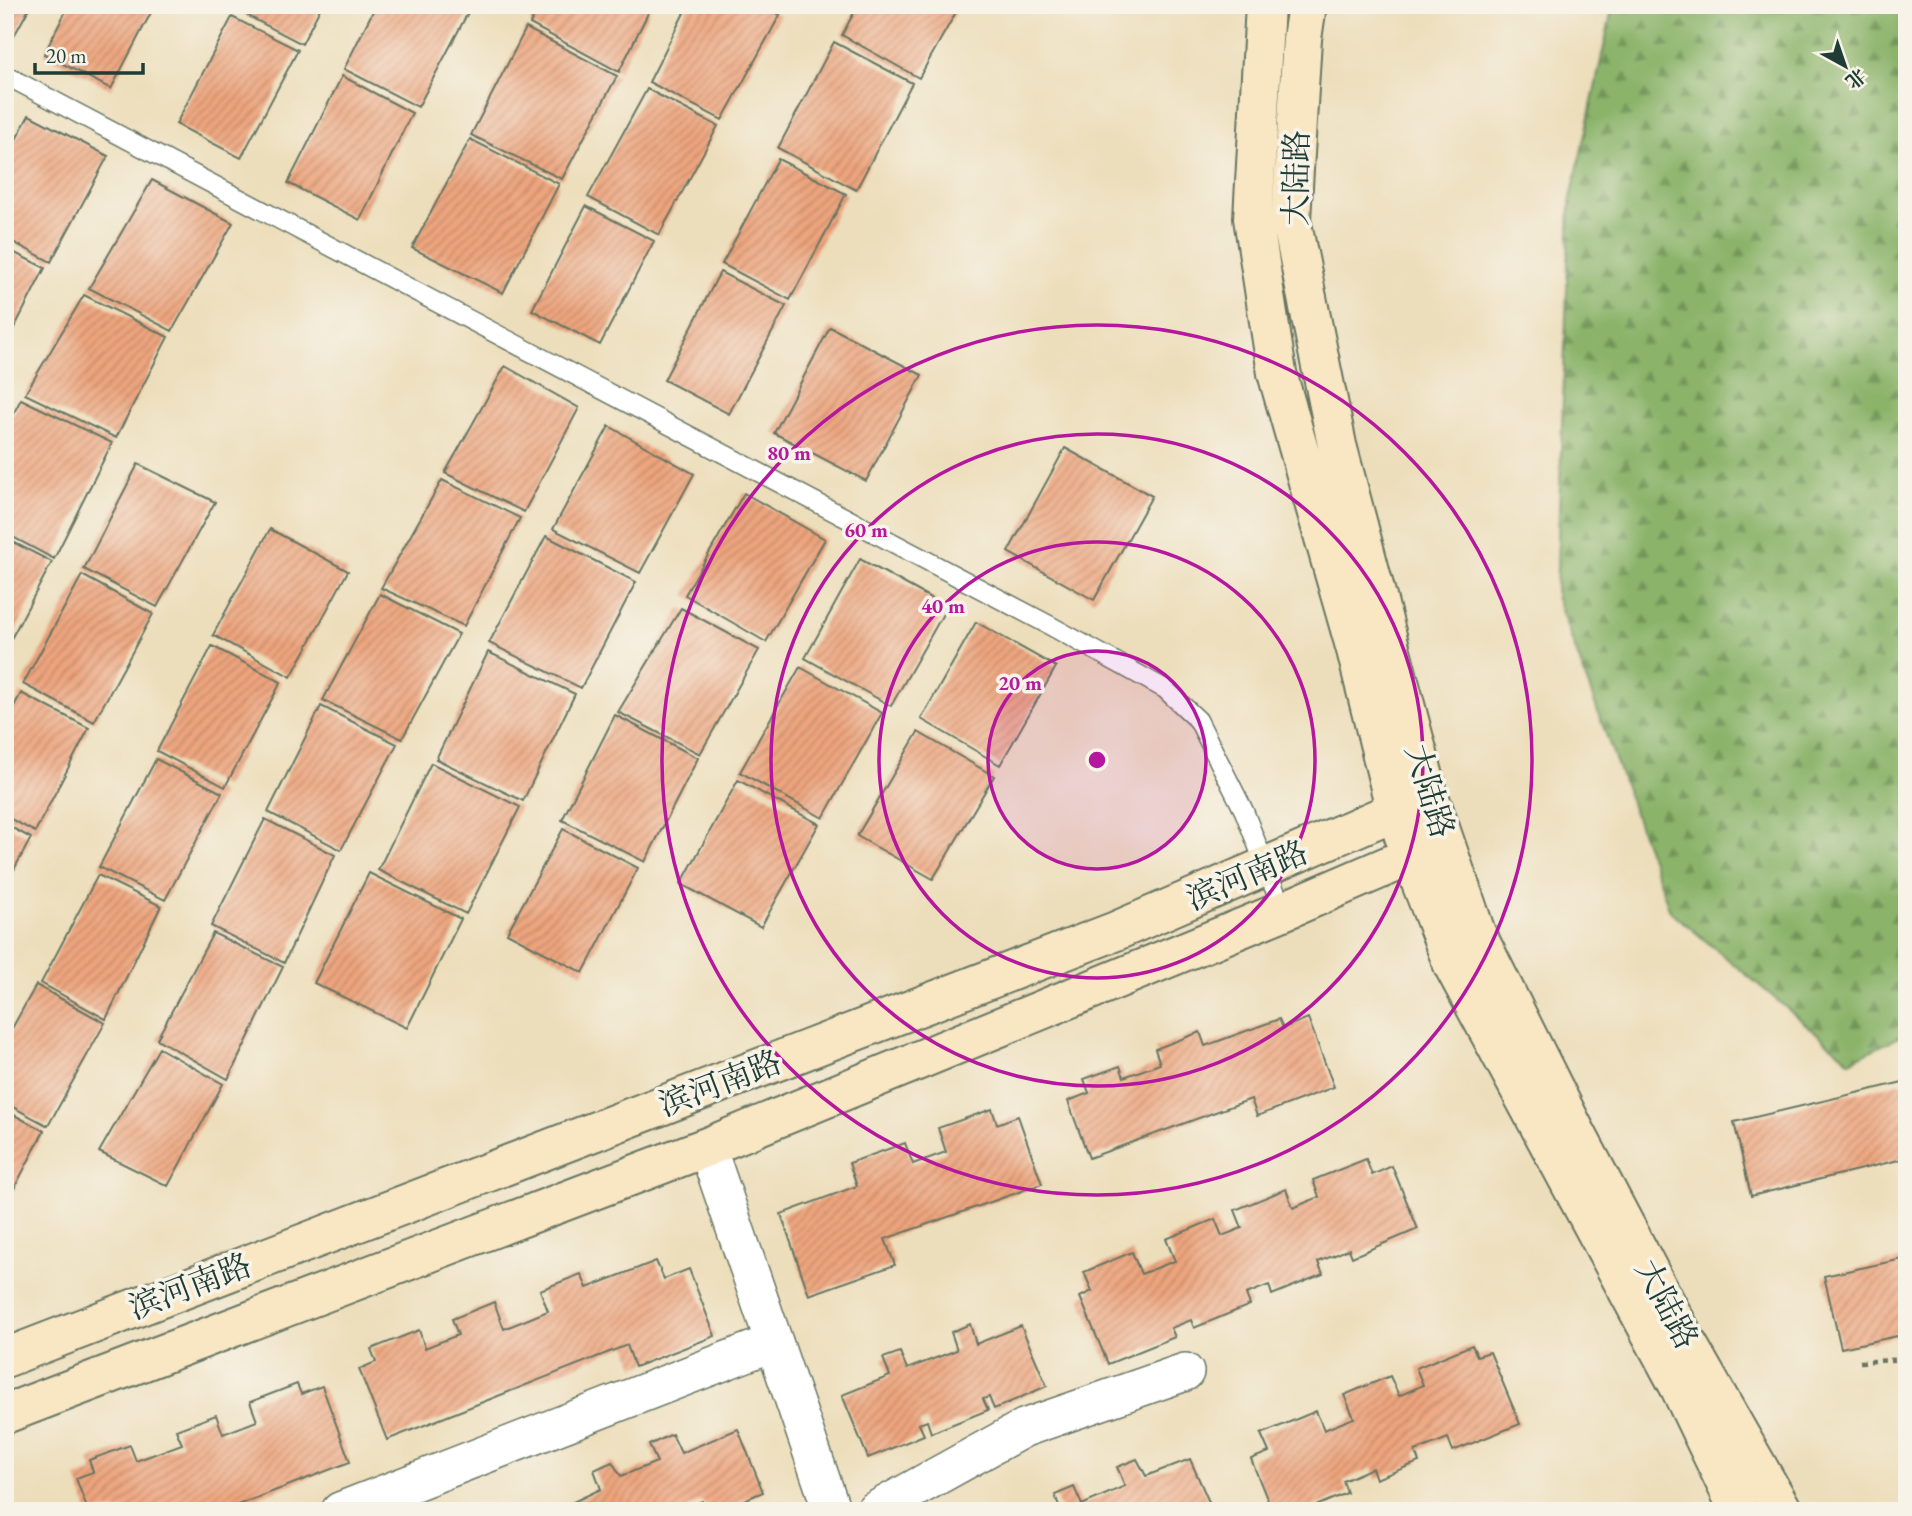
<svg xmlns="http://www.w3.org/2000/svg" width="1912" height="1516" font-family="'EB Garamond','Noto Serif SC',serif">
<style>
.forest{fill:url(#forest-firs);stroke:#55784f;stroke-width:2}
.building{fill:url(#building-hatch)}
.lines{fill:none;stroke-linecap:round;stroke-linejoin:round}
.lane-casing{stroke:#677563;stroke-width:21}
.street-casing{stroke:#677563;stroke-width:40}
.secondary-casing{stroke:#677563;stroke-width:42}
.path{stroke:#677563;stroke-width:4.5;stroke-dasharray:5 5;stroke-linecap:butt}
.lane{stroke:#fff;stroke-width:18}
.street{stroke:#fff;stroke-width:37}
.secondary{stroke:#f9e7c3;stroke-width:38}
.ring{fill:none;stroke:#b5179e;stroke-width:3.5}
.labels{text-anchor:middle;stroke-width:7;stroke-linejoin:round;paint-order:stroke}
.street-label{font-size:32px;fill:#1f3d34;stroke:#f7f3e8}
.centre{fill:#b5179e;stroke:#f7f3e8;stroke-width:3.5}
.ring-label{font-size:21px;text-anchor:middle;font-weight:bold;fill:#b5179e;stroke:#f7f3e8;stroke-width:7;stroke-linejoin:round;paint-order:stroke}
</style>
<defs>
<pattern id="forest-firs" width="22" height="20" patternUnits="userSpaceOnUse" patternTransform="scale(1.75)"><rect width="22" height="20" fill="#8bb46a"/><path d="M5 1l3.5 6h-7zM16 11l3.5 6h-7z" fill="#719458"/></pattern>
<pattern id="building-hatch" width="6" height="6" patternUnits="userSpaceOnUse" patternTransform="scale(1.75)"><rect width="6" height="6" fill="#eea57e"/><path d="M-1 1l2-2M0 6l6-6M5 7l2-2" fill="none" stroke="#c08868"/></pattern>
</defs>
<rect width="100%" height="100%" fill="#f7f3e8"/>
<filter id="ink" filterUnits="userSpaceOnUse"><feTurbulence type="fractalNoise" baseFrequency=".0143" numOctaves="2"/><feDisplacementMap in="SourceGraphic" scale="14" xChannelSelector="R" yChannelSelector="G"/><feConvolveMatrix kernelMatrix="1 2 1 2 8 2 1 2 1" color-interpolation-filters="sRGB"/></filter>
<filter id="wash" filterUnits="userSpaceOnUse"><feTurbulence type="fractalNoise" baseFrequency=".00686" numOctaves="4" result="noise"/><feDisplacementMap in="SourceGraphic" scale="28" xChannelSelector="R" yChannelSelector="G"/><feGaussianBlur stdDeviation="1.57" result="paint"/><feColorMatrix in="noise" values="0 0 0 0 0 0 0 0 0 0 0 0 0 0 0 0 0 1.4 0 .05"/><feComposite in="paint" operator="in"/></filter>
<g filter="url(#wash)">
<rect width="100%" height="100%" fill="#eddebb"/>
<path class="forest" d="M 1613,5 L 1907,5 L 1907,1033 L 1850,1061 L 1670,911 L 1556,596 L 1570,203 Z"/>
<g id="blocks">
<path class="building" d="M 5,5 L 31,5 L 14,36 L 5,32 Z
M 69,5 L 155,5 L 111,89 L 44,54 Z
M 235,5 L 322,5 L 302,44 L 233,8 Z
M 376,5 L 472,5 L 418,107 L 344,69 Z
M 539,5 L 652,5 L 619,72 L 530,24 Z
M 688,5 L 760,5 L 780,15 L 722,120 L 649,82 Z
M 858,5 L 960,5 L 919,78 L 842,35 Z
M 232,17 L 298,50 L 241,158 L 176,124 Z
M 526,28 L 617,76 L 562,179 L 471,135 Z
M 834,42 L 912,83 L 856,190 L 778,148 Z
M 342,76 L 412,113 L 360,220 L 288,183 Z
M 647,89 L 718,126 L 659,235 L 588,197 Z
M 29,115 L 108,156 L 51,262 L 5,238 L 5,160 Z
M 470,139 L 559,184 L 503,293 L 412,248 Z
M 778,159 L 846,194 L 790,300 L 722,264 Z
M 152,180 L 233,223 L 172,331 L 89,288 Z
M 586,206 L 654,241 L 600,345 L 532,310 Z
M 5,248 L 45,268 L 5,346 Z
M 720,272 L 786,306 L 729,414 L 664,380 Z
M 84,295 L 168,337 L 116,438 L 25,394 Z
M 830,327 L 922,375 L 866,481 L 774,433 Z
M 505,366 L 579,408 L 524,512 L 445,473 Z
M 21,399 L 112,443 L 54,559 L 5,533 L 5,430 Z
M 609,426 L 694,474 L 640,573 L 553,529 Z
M 1065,448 L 1152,496 L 1094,600 L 1008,552 Z
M 138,464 L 215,502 L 157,607 L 84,569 Z
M 442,480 L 520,518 L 464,626 L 381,588 Z
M 744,493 L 825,539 L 766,642 L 685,595 Z
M 270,529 L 348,571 L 291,677 L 213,635 Z
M 546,536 L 636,582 L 581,688 L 489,643 Z
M 5,538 L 52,562 L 5,650 Z
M 860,559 L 947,607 L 891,706 L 805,658 Z
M 82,575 L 153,614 L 94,722 L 23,684 Z
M 380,594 L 459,634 L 402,739 L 323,700 Z
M 681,608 L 759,650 L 700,754 L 618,712 Z
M 976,622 L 1056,667 L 1000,765 L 921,719 Z
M 212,646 L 281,682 L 225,787 L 157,751 Z
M 488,652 L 575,694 L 523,801 L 436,759 Z
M 800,667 L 882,713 L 823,818 L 740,772 Z
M 21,693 L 89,728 L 35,832 L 5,816 L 5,723 Z
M 321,706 L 397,744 L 341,850 L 268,812 Z
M 615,715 L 698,758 L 645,862 L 562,820 Z
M 918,732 L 994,776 L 933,879 L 857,836 Z
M 156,759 L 222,793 L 165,900 L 99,867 Z
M 431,763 L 520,807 L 466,914 L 378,870 Z
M 738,780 L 819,824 L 761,927 L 681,884 Z
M 265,819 L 335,855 L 284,963 L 211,926 Z
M 5,824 L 31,838 L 5,886 Z
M 563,829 L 638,868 L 583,973 L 507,933 Z
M 369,873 L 461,919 L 407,1028 L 314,983 Z
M 98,875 L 161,906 L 106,1019 L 41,983 Z
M 213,933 L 283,967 L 228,1079 L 157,1039 Z
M 36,985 L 105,1023 L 48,1126 L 5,1103 L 5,1041 Z
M 1308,1018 L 1334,1087 L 1257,1116 L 1251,1099 L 1089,1158 L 1068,1101 L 1089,1093 L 1084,1079 L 1120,1066 L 1124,1077 L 1160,1064 L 1155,1049 L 1200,1032 L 1205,1046 L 1279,1019 L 1283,1028 Z
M 159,1048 L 223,1084 L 168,1186 L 99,1152 Z
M 1907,1081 L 1907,1158 L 1751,1196 L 1734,1122 Z
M 992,1109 L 997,1124 L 1018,1116 L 1042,1184 L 885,1239 L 895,1265 L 809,1295 L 781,1214 L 857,1186 L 849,1163 L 905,1143 L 913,1164 L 946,1152 L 938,1128 Z
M 5,1110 L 44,1131 L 5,1206 Z
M 1366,1159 L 1372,1175 L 1392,1166 L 1418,1229 L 1352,1257 L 1349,1249 L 1318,1262 L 1323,1274 L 1272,1295 L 1269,1285 L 1246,1294 L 1250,1305 L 1194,1328 L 1191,1320 L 1171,1328 L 1175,1337 L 1108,1364 L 1080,1297 L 1092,1291 L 1084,1272 L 1132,1252 L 1141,1274 L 1175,1261 L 1166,1239 L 1215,1219 L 1222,1236 L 1242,1228 L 1235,1210 L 1286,1189 L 1293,1208 L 1319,1197 L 1313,1180 Z
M 1907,1258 L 1907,1334 L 1841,1348 L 1824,1276 Z
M 656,1261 L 664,1279 L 689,1269 L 715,1336 L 635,1367 L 627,1345 L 387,1440 L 359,1369 L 376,1362 L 371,1349 L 419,1330 L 425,1348 L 458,1335 L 452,1319 L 494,1302 L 504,1329 L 548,1311 L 540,1290 L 581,1274 L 587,1288 Z
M 970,1324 L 976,1344 L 1021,1326 L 1047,1386 L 994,1409 L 989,1397 L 983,1399 L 988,1410 L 931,1433 L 927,1421 L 919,1424 L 924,1435 L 868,1458 L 842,1395 L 890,1376 L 883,1358 L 900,1352 L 907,1369 L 957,1350 L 951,1332 Z
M 1472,1345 L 1477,1356 L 1490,1352 L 1520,1424 L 1453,1451 L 1448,1438 L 1415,1451 L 1419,1462 L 1376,1479 L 1372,1468 L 1343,1481 L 1347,1493 L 1304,1511 L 1272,1511 L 1251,1459 L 1269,1452 L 1261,1434 L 1316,1411 L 1324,1430 L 1354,1418 L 1344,1395 L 1390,1376 L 1399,1396 L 1423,1385 L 1416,1368 Z
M 297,1384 L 301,1394 L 322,1386 L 350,1462 L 222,1511 L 88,1511 L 76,1478 L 93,1472 L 89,1460 L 130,1445 L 136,1461 L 182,1444 L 176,1430 L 216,1415 L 223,1434 L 257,1421 L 250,1402 Z
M 738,1429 L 763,1492 L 719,1511 L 707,1511 L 702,1501 L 687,1508 L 688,1511 L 554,1511 L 601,1489 L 594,1470 L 612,1462 L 621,1476 L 657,1462 L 649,1445 L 672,1434 L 681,1453 Z
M 1137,1459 L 1146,1476 L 1190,1459 L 1213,1511 L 1061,1511 L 1055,1495 L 1074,1487 L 1082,1505 L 1125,1486 L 1117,1467 Z"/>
</g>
</g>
<g filter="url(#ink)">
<use href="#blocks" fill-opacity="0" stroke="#677563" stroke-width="2"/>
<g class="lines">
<g class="lane-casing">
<path id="lane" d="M 5,75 L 1049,625 L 1165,689 L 1198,720 L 1244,811 L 1283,911"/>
</g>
<g class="street-casing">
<path id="street" d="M 707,1147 L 832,1511
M 340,1511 L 774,1342
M 874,1511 L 1024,1428 L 1185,1372"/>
</g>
<g class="secondary-casing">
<path id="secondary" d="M 1265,5 L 1253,218 L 1277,373 L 1356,650 L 1396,812 L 1411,857 L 1453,965 L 1680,1388 L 1739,1511
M 1307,5 L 1302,39 L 1291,219 L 1337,445 L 1429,796 L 1476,933 L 1573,1127 L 1687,1343 L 1783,1511
M 5,1358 L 1116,931 L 1418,801
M 5,1414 L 707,1147 L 1283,911 L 1434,846"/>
</g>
<path class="path" d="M 1860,1362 L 1907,1359"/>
<use href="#lane" class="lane"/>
<use href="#street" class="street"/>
<use href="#secondary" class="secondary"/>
</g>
</g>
<circle cx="1097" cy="760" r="109" fill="#b5179e" fill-opacity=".12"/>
<g class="ring">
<circle cx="1097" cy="760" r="109"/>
<circle cx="1097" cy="760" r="218"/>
<circle cx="1097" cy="760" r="326"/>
<circle cx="1097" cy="760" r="435"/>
</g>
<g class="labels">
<g class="street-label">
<text transform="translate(1296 178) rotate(-89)" y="11">大陆路</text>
<text transform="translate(1430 791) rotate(73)" y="11">大陆路</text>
<text transform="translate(1247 875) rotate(-23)" y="11">滨河南路</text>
<text transform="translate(720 1083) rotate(-21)" y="11">滨河南路</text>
<text transform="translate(190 1286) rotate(-21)" y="11">滨河南路</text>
<text transform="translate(1667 1304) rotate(62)" y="11">大陆路</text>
</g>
</g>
<circle cx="1097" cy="760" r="10" class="centre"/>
<g class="ring-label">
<text x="789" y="460">80 m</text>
<text x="866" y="537">60 m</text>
<text x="943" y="613">40 m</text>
<text x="1020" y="690">20 m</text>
</g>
<rect width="1912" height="1516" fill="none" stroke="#f7f3e8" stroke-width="28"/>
<g transform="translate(1845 66) rotate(140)" stroke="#f7f3e8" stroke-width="5" paint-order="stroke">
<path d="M0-5L12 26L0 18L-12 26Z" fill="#1f3d34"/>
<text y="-10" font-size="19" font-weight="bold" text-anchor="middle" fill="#1f3d34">北</text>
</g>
<path d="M35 63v10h108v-10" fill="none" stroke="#1f3d34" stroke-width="3.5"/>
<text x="46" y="63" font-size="21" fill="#1f3d34" stroke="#f7f3e8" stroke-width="5" paint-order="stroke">20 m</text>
</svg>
